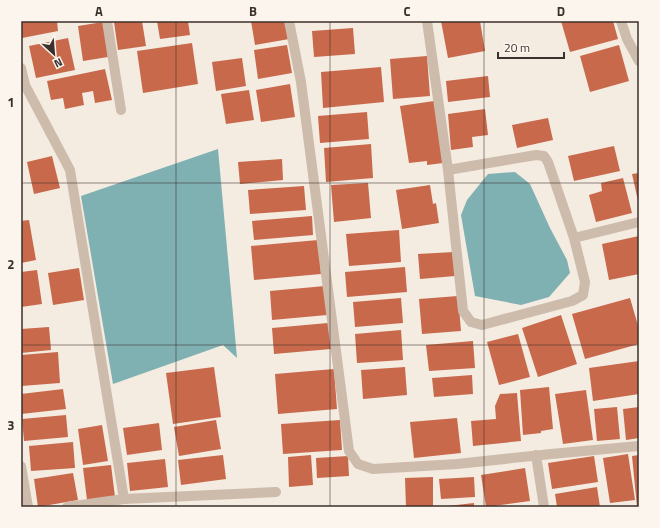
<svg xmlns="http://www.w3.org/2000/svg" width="660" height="528" font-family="'Titillium Web',sans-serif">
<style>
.water{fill:#7fb0b2}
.building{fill:#c8694b}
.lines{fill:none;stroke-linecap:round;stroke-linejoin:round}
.minor{stroke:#cdbbac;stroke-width:10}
.grid{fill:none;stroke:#3b302b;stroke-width:1;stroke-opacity:0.55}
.neatline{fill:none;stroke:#3b302b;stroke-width:1.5}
.grid-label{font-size:13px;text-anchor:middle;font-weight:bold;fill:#3b302b}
</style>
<rect width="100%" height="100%" fill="#f4ebe1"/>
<path class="water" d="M 218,149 L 237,358 L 223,345 L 113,384 L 81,196 Z
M 515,172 L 530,184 L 550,228 L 567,260 L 570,273 L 549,297 L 521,305 L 475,296 L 461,215 L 467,200 L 488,174 Z"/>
<path class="building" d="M 21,21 L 57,21 L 58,31 L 22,38 Z
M 122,21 L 142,21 L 146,46 L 118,50 L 114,22 Z
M 157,21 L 188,21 L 190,35 L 160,39 Z
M 251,21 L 286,21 L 289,39 L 255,45 Z
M 441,21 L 480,21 L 485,51 L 448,58 Z
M 561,21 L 613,21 L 618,39 L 570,52 Z
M 103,22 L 108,57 L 83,61 L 78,26 Z
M 353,28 L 355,54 L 314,57 L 312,31 Z
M 68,38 L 75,70 L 36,78 L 29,46 Z
M 192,43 L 198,84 L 143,93 L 137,51 Z
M 287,45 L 292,73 L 258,79 L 254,50 Z
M 619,45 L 629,81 L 590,92 L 580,56 Z
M 427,56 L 430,96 L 393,99 L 390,59 Z
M 242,58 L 246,86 L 216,91 L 212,62 Z
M 381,67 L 384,102 L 323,108 L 321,72 Z
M 105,69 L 112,100 L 95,103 L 93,91 L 82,93 L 84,105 L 65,109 L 63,98 L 51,100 L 47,81 Z
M 488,76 L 490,97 L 448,102 L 446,81 Z
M 290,84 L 295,117 L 261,122 L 256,90 Z
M 249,90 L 254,120 L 226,124 L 221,94 Z
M 434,101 L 443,163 L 427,165 L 427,161 L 409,163 L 400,106 Z
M 485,109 L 488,135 L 472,137 L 473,147 L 451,150 L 448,114 Z
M 367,112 L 369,139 L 320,143 L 318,116 Z
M 548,118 L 553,140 L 517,148 L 512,125 Z
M 371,144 L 373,178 L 326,182 L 324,148 Z
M 614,146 L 620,171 L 574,181 L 568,156 Z
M 52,156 L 60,188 L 34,194 L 27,162 Z
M 282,159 L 283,180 L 240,184 L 238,162 Z
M 639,173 L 639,201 L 638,201 L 632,174 Z
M 623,178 L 632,213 L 596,222 L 589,195 L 602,191 L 601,183 Z
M 368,183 L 371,218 L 334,222 L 331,185 Z
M 430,185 L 433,204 L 436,203 L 439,223 L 402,229 L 396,190 Z
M 304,186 L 306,210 L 250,214 L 248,190 Z
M 312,216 L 313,235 L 254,240 L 252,221 Z
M 29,220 L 36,260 L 21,263 L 21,221 Z
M 399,230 L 401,262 L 349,266 L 346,234 Z
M 639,236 L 639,274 L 609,280 L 602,244 Z
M 318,240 L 321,274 L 254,280 L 251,246 Z
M 454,252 L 455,276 L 420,279 L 418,254 Z
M 405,267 L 407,292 L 347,297 L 345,272 Z
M 79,268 L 84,300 L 53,305 L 48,273 Z
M 37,270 L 42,304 L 21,307 L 21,272 Z
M 325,286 L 327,315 L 272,320 L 270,291 Z
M 458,296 L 461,331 L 422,334 L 419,299 Z
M 401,298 L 403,323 L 355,327 L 353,302 Z
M 630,298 L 639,329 L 639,344 L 585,359 L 572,314 Z
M 561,315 L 577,364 L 538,377 L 522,328 Z
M 328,323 L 331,349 L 274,354 L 272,328 Z
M 49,327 L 51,350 L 21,353 L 21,329 Z
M 401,330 L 403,360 L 357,363 L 355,334 Z
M 518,334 L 530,377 L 499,385 L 487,342 Z
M 473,341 L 475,368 L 429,371 L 426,345 Z
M 58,352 L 60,383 L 21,386 L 21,355 Z
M 639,361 L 639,394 L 593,401 L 589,368 Z
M 214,367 L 221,417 L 173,424 L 166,373 Z
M 405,367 L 407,395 L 363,399 L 361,370 Z
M 334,369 L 337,409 L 278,414 L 275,374 Z
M 472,375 L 473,394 L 434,397 L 432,378 Z
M 549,387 L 553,429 L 541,431 L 541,433 L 523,435 L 520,390 Z
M 63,389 L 66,409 L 21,414 L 21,394 Z
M 586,390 L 593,440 L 563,444 L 555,394 Z
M 517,393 L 521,441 L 473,446 L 471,421 L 496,419 L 495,406 L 500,394 Z
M 617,407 L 620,439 L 597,441 L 594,409 Z
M 639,407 L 639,438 L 626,440 L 623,409 Z
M 66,415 L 68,437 L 24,441 L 22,419 Z
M 457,418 L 461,453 L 414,458 L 410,422 Z
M 216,420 L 221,449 L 179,456 L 174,427 Z
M 340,420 L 342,450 L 283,454 L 281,424 Z
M 159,423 L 162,450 L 127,455 L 123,428 Z
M 102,425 L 108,461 L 83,465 L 78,429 Z
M 73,442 L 75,468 L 31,471 L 29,446 Z
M 628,454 L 635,500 L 610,503 L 603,458 Z
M 223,455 L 226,479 L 181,485 L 178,460 Z
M 311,455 L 313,485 L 289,487 L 288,457 Z
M 639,455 L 639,507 L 637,507 L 632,456 Z
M 348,456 L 349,476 L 317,478 L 316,458 Z
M 594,456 L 598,482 L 552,489 L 548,463 Z
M 165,459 L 168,487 L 130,491 L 127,463 Z
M 111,465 L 115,497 L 87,500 L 83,468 Z
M 525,468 L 530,501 L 486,507 L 481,475 Z
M 73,473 L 78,500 L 38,507 L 34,479 Z
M 433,477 L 433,507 L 406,507 L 405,478 Z
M 474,477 L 475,497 L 441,499 L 439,479 Z
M 597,487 L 600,507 L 557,507 L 555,494 Z
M 474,503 L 474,507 L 448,507 L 448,506 Z"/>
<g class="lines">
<path class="minor" d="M 107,21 L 121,110
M 289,21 L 301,82 L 349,451 L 358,464 L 373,469 L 457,464 L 551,454 L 639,446
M 427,21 L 448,170 L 463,311 L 471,322 L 482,325 L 572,301 L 583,295 L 585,282 L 574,238 L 548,162 L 544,156 L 536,155 L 448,170
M 621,21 L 627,39 L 639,61
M 21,68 L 25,85 L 70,170 L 124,499 L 276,492
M 574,238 L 639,222
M 536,455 L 544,507
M 21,466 L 28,507
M 67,507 L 124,499"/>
</g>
<path class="grid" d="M 176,21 L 176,507M 330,21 L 330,507M 484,21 L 484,507M 21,183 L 639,183M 21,345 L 639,345"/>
<rect width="660" height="528" fill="none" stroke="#fbf5ee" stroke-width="44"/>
<g transform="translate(54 54) rotate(154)" stroke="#fbf5ee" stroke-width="3" paint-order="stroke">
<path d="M0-3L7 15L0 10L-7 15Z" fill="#3b302b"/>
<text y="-6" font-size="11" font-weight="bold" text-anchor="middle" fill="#3b302b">N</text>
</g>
<path d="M498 52v6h66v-6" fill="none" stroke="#3b302b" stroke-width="2"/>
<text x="504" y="52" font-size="12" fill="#3b302b" stroke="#fbf5ee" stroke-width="3" paint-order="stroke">20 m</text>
<rect x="22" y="22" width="616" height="484" class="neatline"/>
<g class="grid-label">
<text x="99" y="16">A</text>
<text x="253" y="16">B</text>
<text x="407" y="16">C</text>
<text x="561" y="16">D</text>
<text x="11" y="107">1</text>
<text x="11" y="269">2</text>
<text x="11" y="430">3</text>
</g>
</svg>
